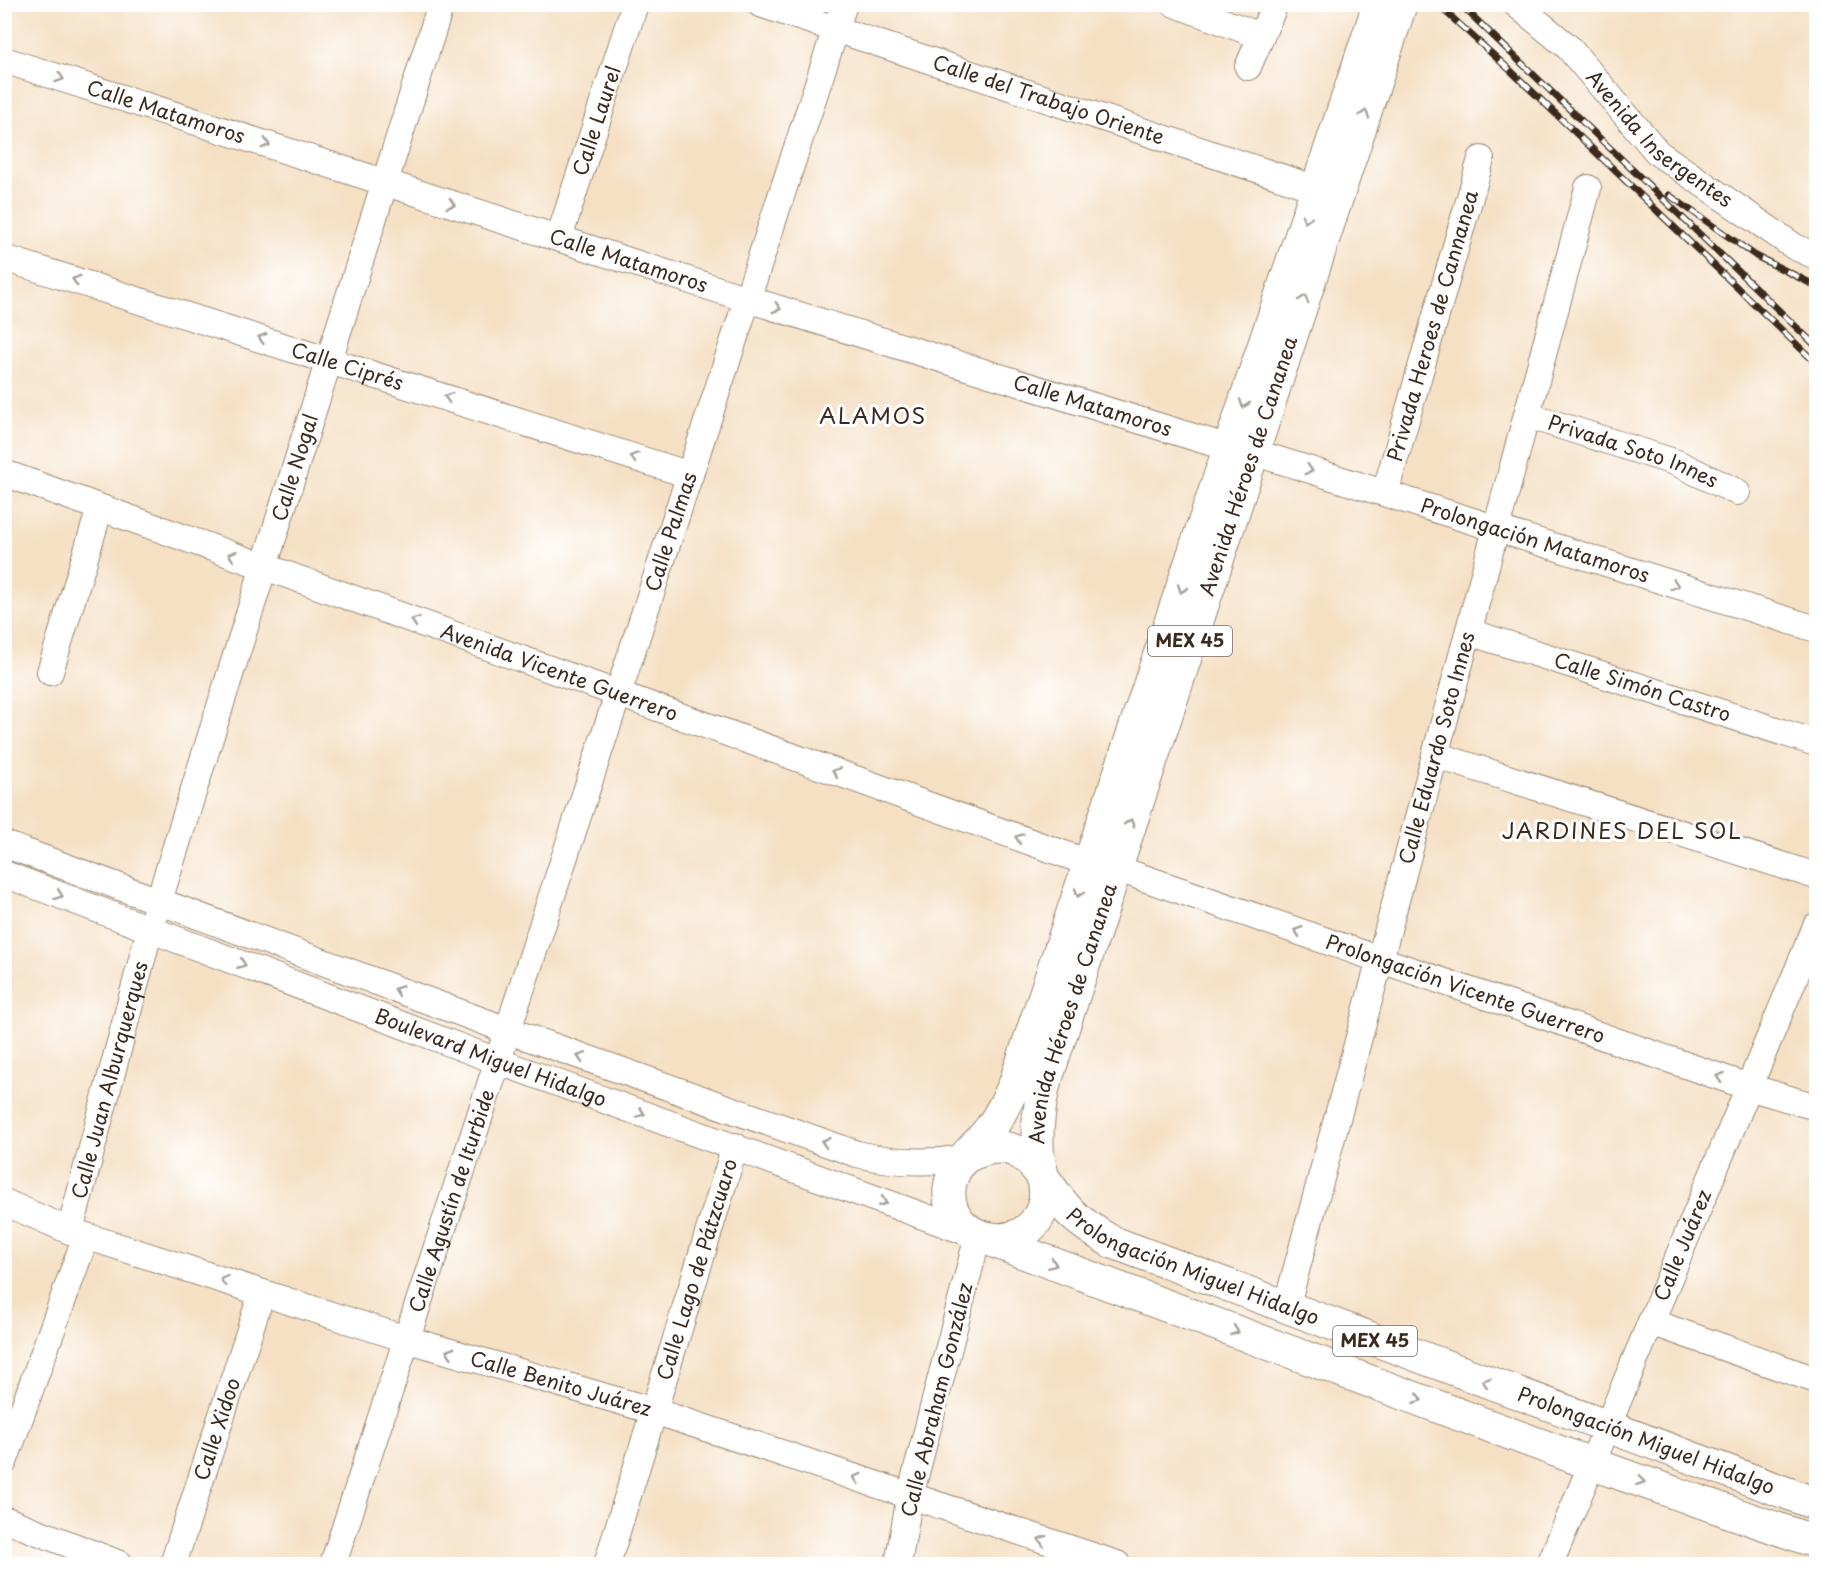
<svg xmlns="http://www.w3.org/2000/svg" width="1821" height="1569" font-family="'Playpen Sans',sans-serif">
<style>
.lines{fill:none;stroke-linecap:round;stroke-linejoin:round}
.minor-casing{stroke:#988571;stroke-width:28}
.major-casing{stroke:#988571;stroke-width:34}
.minor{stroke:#fff;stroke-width:26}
.major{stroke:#fff;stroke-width:32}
.rail-casing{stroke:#3b2a1e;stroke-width:7}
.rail{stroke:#fff;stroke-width:4.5;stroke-dasharray:14;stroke-linecap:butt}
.oneway{stroke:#a79f9a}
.labels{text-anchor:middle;stroke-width:6;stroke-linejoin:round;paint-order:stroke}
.shield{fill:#fff;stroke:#766a62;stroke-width:1.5}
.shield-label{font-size:18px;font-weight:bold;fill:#3b2a1e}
.street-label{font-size:20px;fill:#3b2a1e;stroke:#fff}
.quarter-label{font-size:22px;letter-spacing:1.5px;fill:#3b2a1e;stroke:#fff}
</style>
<rect width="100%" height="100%" fill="#fff"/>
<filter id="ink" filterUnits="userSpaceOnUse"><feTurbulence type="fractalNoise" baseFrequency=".0167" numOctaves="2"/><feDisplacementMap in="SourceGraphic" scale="12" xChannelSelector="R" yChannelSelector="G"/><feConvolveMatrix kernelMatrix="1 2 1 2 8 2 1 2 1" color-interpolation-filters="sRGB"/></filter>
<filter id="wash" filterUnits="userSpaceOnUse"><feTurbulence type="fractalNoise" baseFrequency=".008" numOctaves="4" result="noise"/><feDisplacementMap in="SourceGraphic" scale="24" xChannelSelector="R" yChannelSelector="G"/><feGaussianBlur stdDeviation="1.35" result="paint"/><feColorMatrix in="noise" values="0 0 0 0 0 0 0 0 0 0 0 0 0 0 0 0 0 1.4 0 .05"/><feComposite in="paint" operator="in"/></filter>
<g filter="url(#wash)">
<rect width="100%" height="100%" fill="#f5e0c4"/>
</g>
<g filter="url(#ink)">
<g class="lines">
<g class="minor-casing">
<g id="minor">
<path id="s1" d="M 760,4 L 1335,195"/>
<path d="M 1175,4 L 1261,36"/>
<path id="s2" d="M 1516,4 L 1568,47 L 1658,153 L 1795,247 L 1816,256"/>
<path id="s3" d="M 4,60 L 747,299 L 1229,448 L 1253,452 L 1816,629"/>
<path d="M 1248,67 L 1275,4"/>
<path id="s4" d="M 559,238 L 635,4"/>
<path id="s5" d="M 4,258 L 690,475"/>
<path id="s6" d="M 1527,415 L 1677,463 L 1737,492"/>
<path id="s7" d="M 4,473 L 1089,863 L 1115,868 L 1749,1087 L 1816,1107"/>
<path id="s8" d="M 1385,493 L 1481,159"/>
<path id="s9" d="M 1469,632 L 1816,743"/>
<path d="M 50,672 L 100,508"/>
<path d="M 1435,755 L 1816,876"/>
<path d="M 4,844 L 507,1030 L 857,1154 C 894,1163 927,1164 964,1158"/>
<path id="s10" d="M 4,874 L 497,1061 L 978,1236 L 910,1496 L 898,1564"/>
<path id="s11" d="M 4,1202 L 70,1231 L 406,1339 L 654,1411 L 1117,1564"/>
<path id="s12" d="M 70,1231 L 150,929 L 441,4"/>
<path id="s13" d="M 1286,1308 L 1588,188"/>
<path d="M 1651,1322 L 1816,1380"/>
<path d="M 4,1462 L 86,1236"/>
<path d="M 4,1519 L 120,1564"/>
<path id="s14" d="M 173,1564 L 262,1293"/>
<path id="s15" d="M 333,1564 L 844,4"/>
<path id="s16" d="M 607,1564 L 735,1146"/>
<path id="s17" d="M 1550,1564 L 1816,926"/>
</g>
</g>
<g class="major-casing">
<g id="major">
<path id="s18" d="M 1379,4 L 1014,1086 C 1007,1100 1001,1114 992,1126 C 979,1145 954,1161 950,1185 C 941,1241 1024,1262 1043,1207 C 1049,1189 1040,1170 1038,1153 C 1036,1131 1039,1110 1043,1089 L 1401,4"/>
<path id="s19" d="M 964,1158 C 1026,1125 1036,1176 1070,1212 C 1082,1224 1097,1233 1112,1242 L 1816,1504"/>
<path d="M 987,1239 L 1592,1464 L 1816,1542"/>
</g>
</g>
<use href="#minor" class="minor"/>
<use href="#major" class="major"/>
<g class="rail-casing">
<path id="rail" d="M 1437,4 L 1511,71 L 1816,363
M 1460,4 L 1816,346
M 1669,195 L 1756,256 L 1816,286"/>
</g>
<use href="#rail" class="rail"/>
</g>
<defs><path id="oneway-chevron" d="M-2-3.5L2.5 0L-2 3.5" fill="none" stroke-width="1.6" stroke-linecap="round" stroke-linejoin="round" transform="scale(1.5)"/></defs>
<g class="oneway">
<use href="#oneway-chevron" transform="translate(60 78) rotate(18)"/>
<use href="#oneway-chevron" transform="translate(1365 114) rotate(-72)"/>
<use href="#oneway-chevron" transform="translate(266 144) rotate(18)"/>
<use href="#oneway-chevron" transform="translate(451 204) rotate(18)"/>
<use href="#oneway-chevron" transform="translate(1306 219) rotate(108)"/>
<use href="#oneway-chevron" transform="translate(76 280) rotate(-163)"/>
<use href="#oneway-chevron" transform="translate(1304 299) rotate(-72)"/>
<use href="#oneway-chevron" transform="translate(777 308) rotate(17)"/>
<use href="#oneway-chevron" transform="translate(262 338) rotate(-163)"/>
<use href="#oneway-chevron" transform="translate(448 397) rotate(-162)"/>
<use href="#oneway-chevron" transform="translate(1244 404) rotate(109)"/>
<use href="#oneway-chevron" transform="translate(634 457) rotate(-162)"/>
<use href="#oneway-chevron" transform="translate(1309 470) rotate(17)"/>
<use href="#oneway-chevron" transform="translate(232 555) rotate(-161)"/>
<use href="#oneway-chevron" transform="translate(1675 585) rotate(17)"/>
<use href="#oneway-chevron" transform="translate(1182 589) rotate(109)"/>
<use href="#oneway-chevron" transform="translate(415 621) rotate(-160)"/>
<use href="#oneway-chevron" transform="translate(836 772) rotate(-160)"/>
<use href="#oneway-chevron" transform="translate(1130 823) rotate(-72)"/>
<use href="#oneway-chevron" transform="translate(1019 838) rotate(-160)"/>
<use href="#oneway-chevron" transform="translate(1079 893) rotate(109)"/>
<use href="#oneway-chevron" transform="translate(59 895) rotate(21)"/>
<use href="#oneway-chevron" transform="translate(1298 931) rotate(-161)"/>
<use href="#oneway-chevron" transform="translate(242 964) rotate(21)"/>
<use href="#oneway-chevron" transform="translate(398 990) rotate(-160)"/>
<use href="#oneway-chevron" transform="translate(581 1057) rotate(-161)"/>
<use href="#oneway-chevron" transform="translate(1720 1077) rotate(-161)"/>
<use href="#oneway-chevron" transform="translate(641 1113) rotate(20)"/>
<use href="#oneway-chevron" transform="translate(825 1142) rotate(-161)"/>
<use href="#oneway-chevron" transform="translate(883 1202) rotate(20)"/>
<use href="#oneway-chevron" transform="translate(1053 1264) rotate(20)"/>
<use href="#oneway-chevron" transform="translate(224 1280) rotate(-162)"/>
<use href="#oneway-chevron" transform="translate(1235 1331) rotate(20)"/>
<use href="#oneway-chevron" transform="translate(450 1352) rotate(-164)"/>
<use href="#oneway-chevron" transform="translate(1486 1382) rotate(-160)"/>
<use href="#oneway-chevron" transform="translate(1418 1399) rotate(20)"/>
<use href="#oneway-chevron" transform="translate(857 1478) rotate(-162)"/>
<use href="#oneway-chevron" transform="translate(1641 1481) rotate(19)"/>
<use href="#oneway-chevron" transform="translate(1042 1540) rotate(-162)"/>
</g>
</g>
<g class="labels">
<g class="shield">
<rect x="1148" y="626" width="84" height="30" rx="4.5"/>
<rect x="1333" y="1326" width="84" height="30" rx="4.5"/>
</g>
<g class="shield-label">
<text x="1190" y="647">MEX 45</text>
<text x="1375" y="1347">MEX 45</text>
</g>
<g class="street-label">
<text dy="7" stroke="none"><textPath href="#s1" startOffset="304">Calle del Trabajo Oriente</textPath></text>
<text dy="7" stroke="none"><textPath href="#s3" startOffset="170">Calle Matamoros</textPath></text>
<text dy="7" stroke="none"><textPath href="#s4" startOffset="123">Calle Laurel</textPath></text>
<text dy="7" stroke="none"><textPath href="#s2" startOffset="198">Avenida Insergentes</textPath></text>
<text dy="7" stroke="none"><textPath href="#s3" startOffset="656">Calle Matamoros</textPath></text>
<text dy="7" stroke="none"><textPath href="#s8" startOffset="174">Privada Heroes de Cannanea</textPath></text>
<text dy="7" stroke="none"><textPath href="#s5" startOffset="360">Calle Ciprés</textPath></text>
<text dy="7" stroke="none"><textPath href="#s3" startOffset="1142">Calle Matamoros</textPath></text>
<text dy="7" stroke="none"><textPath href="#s6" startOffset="112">Privada Soto Innes</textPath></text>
<text dy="7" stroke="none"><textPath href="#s18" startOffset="2178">Avenida Héroes de Cananea</textPath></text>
<text dy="7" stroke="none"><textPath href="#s12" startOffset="796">Calle Nogal</textPath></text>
<text dy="7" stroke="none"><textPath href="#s15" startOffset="1086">Calle Palmas</textPath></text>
<text dy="7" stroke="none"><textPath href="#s3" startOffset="1605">Prolongación Matamoros</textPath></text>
<text dy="7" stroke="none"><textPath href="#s7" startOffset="590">Avenida Vicente Guerrero</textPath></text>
<text dy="7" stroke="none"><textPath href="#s9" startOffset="182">Calle Simón Castro</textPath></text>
<text dy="7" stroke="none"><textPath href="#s13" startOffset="580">Calle Eduardo Soto Innes</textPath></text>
<text dy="7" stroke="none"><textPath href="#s7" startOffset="1550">Prolongación Vicente Guerrero</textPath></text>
<text dy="7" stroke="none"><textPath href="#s18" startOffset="1602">Avenida Héroes de Cananea</textPath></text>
<text dy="7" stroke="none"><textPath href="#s10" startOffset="520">Boulevard Miguel Hidalgo</textPath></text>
<text dy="7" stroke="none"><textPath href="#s12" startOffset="156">Calle Juan Alburquerques</textPath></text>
<text dy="7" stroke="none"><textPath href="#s15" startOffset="382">Calle Agustín de Iturbide</textPath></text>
<text dy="7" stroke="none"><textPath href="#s17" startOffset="345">Calle Juárez</textPath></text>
<text dy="7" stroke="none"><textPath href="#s19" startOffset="272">Prolongación Miguel Hidalgo</textPath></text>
<text dy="7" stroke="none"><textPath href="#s16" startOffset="308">Calle Lago de Pátzcuaro</textPath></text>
<text dy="7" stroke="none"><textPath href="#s11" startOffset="586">Calle Benito Juárez</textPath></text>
<text transform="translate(937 1400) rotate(-76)" y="7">Calle Abraham González</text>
<text dy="7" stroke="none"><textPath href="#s14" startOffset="142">Calle Xidoo</textPath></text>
<text dy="7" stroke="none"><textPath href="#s19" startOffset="758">Prolongación Miguel Hidalgo</textPath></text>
</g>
<g class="quarter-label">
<text x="873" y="424">ALAMOS</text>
<text x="1622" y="839">JARDINES DEL SOL</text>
</g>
</g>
<rect width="1821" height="1569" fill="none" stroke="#fff" stroke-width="24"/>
</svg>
